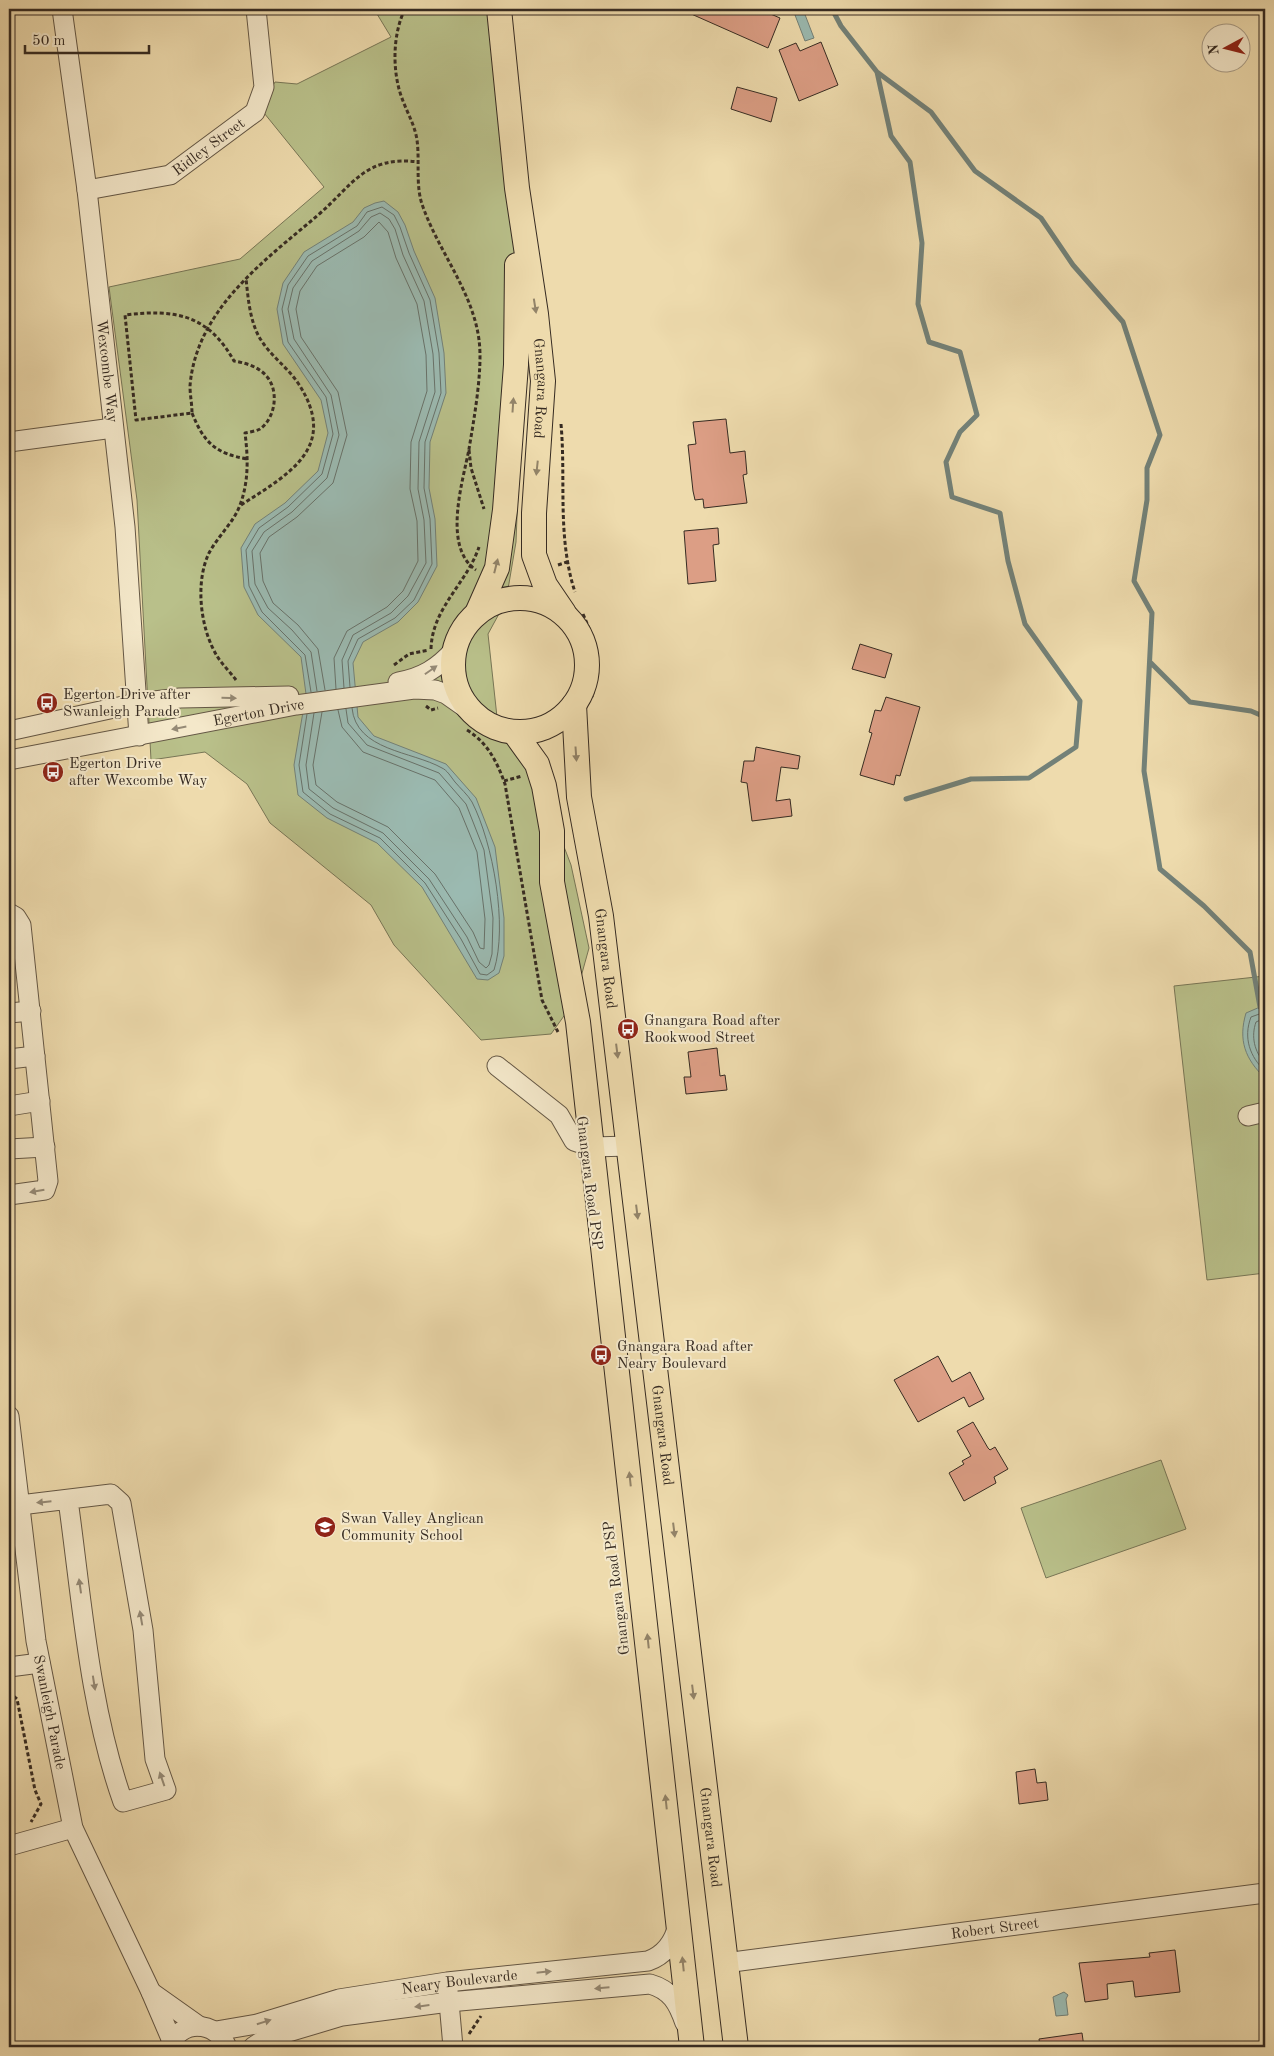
<svg xmlns="http://www.w3.org/2000/svg" width="1274" height="2056" font-family="'Old Standard TT',serif">
<style>
.green{fill:#b9c08a;stroke:#787656}
.water{fill:#9bbab1;stroke:#738178}
.lines{fill:none;stroke-linecap:round;stroke-linejoin:round}
.shore{stroke:#68726a;stroke-width:1}
.stream{stroke:#738178;stroke-width:5}
.building{fill:#dc9e85;stroke:#362b22}
.minor-casing{stroke:#645745;stroke-width:21}
.major-casing{stroke:#362b22;stroke-width:26}
.path{stroke:#362b22;stroke-width:3;stroke-dasharray:4 2.5;stroke-linecap:butt}
.minor{stroke:#f4e8ca;stroke-width:19}
.major{stroke:#eedbad;stroke-width:24}
.oneway{fill:#928368}
.oneway2{fill:#958a76}
.labels{text-anchor:middle;stroke-width:4;stroke-linejoin:round;paint-order:stroke}
.street-label{font-size:15px;fill:#362b22;stroke:#f4e8ca}
.poi-label{font-size:15px;fill:#362b22;stroke:#f4e8ca;text-anchor:start}
</style>
<rect width="100%" height="100%" fill="#eedbad"/>
<filter id="stains"><feTurbulence type="fractalNoise" baseFrequency=".004" numOctaves="4"/><feColorMatrix values="0 0 0 0 .2 0 0 0 0 .09 0 0 0 0 .02 0 0 0 .5 -.17"/></filter>
<radialGradient id="worn" r=".72"><stop offset=".6" stop-color="#630" stop-opacity="0"/><stop offset="1" stop-color="#630" stop-opacity=".3"/></radialGradient>
<path class="green" d="M 374,9 L 489,9 L 516,235 L 523,362 L 516,542 L 506,601 L 488,634 L 497,717 L 514,732 L 548,805 L 571,865 L 589,948 L 574,1002 L 551,1034 L 481,1040 L 394,945 L 371,905 L 270,823 L 247,784 L 205,752 L 151,760 L 137,500 L 109,287 L 240,259 L 324,187 L 260,108 L 275,82 L 297,84 L 391,37 Z
M 1265,976 L 1265,1273 L 1207,1280 L 1174,986 Z
M 1161,1460 L 1186,1529 L 1046,1578 L 1021,1508 Z"/>
<path class="water" d="M 804,12 L 814,38 L 805,41 L 795,15 Z
M 384,201 L 398,212 L 405,225 L 414,251 L 435,298 L 444,353 L 446,393 L 430,442 L 429,488 L 435,519 L 437,566 L 418,602 L 398,622 L 363,642 L 353,663 L 358,717 L 374,736 L 446,764 L 476,798 L 495,847 L 504,918 L 504,956 L 499,973 L 488,980 L 477,979 L 422,887 L 377,843 L 327,818 L 298,795 L 294,765 L 306,694 L 301,657 L 258,615 L 244,587 L 241,548 L 255,524 L 285,503 L 318,471 L 328,433 L 321,400 L 283,344 L 277,309 L 283,283 L 304,252 L 353,222 L 364,208 L 375,203 Z
M 1260,1007 L 1265,1007 L 1265,1078 C 1245,1059 1238,1040 1246,1013 Z
M 1064,1992 L 1068,1995 L 1066,1999 L 1068,2015 L 1056,2016 L 1053,1997 Z"/>
<g class="lines">
<path class="shore" d="M 325,690 L 318,649 L 298,625 L 273,603 L 263,581 L 260,553 L 269,537 L 297,517 L 333,483 L 347,435 L 338,392 L 301,337 L 296,309 L 300,291 L 317,266 L 364,237 L 379,222 L 388,232 L 396,258 L 417,304 L 426,355 L 427,391 L 411,442 L 410,489 L 417,521 L 418,561 L 403,591 L 387,607 L 347,631 L 334,658 L 336,689
M 317,691 L 311,652 L 292,630 L 268,608 L 255,584 L 252,551 L 264,532 L 292,512 L 327,478 L 339,435 L 331,395 L 294,339 L 288,309 L 293,288 L 312,261 L 359,231 L 371,217 L 380,213 L 389,219 L 395,229 L 403,255 L 424,301 L 433,354 L 435,392 L 419,442 L 418,489 L 424,520 L 426,563 L 408,596 L 391,613 L 353,635 L 342,660 L 344,688
M 311,692 L 305,655 L 262,612 L 249,586 L 246,550 L 259,528 L 288,507 L 322,474 L 333,434 L 326,397 L 288,342 L 282,309 L 288,285 L 308,256 L 357,226 L 367,212 L 382,207 L 394,215 L 400,227 L 409,253 L 430,300 L 439,353 L 441,393 L 425,442 L 424,488 L 430,519 L 432,564 L 414,600 L 395,618 L 358,639 L 348,661 L 350,687
M 322,712 L 313,765 L 316,785 L 337,802 L 388,827 L 435,874 L 473,932 L 480,948 L 484,949 L 485,919 L 477,852 L 459,808 L 435,780 L 363,752 L 342,727 L 338,710
M 314,713 L 306,765 L 309,789 L 333,808 L 383,833 L 429,879 L 467,937 L 479,962 L 486,968 L 489,965 L 492,954 L 493,918 L 484,850 L 466,804 L 439,773 L 367,745 L 348,723 L 346,709
M 307,714 L 299,765 L 303,792 L 330,814 L 380,838 L 425,883 L 461,939 L 480,974 L 487,975 L 494,970 C 508,926 493,843 472,802 C 468,795 460,788 455,782 C 451,777 447,770 442,768 C 412,751 356,751 352,708
M 1265,1012 L 1251,1017 C 1243,1038 1250,1057 1265,1071
M 1265,1018 L 1256,1022 C 1251,1036 1254,1052 1265,1063"/>
<path class="stream" d="M 832,9 L 841,26 L 877,72 L 891,136 L 910,162 L 922,243 L 918,304 L 929,342 L 960,352 L 977,415 L 960,432 L 946,462 L 952,497 L 1000,513 L 1008,561 L 1025,624 L 1080,701 L 1076,747 L 1029,778 L 971,779 L 906,799
M 877,72 L 931,112 L 975,171 L 1041,218 L 1073,265 L 1123,322 L 1160,435 L 1147,468 L 1147,500 L 1134,581 L 1152,613 L 1144,771 L 1160,869 L 1204,906 L 1250,952 L 1260,1007
M 1151,663 L 1190,702 L 1251,711 L 1265,717"/>
</g>
<path class="building" d="M 680,9 L 759,9 L 780,18 L 768,48 Z
M 821,42 L 838,85 L 799,101 L 779,50 L 796,43 L 800,51 Z
M 737,87 L 777,98 L 771,122 L 731,109 Z
M 726,419 L 730,453 L 745,451 L 747,474 L 743,475 L 747,503 L 704,508 L 703,499 L 695,500 L 693,491 L 688,445 L 696,444 L 693,422 Z
M 718,528 L 719,544 L 713,545 L 716,581 L 688,584 L 684,531 Z
M 860,644 L 892,654 L 885,678 L 852,669 Z
M 886,697 L 920,707 L 900,776 L 896,775 L 894,785 L 860,775 L 872,733 L 869,732 L 875,710 L 881,711 Z
M 756,747 L 800,756 L 798,769 L 781,767 L 776,801 L 790,799 L 792,816 L 752,821 L 747,783 L 741,782 L 744,761 L 754,761 Z
M 717,1048 L 720,1076 L 725,1075 L 727,1090 L 686,1094 L 684,1077 L 691,1077 L 688,1052 Z
M 938,1356 L 952,1382 L 970,1372 L 984,1399 L 969,1407 L 964,1397 L 918,1422 L 894,1380 Z
M 973,1422 L 988,1448 L 990,1450 L 995,1447 L 1008,1469 L 994,1477 L 996,1483 L 964,1501 L 949,1473 L 964,1464 L 962,1461 L 971,1456 L 957,1431 Z
M 1035,1769 L 1037,1783 L 1046,1782 L 1048,1800 L 1019,1804 L 1016,1772 Z
M 1175,1950 L 1180,1992 L 1135,1997 L 1133,1981 L 1107,1984 L 1108,1999 L 1085,2002 L 1079,1963 L 1150,1957 L 1149,1953 Z
M 1082,2033 L 1084,2047 L 1040,2047 L 1039,2039 Z"/>
<g class="lines">
<g class="minor-casing">
<g id="minor">
<path id="s1" d="M 62,9 L 87,190 L 125,527 L 139,736"/>
<path id="s2" d="M 87,190 L 170,175 L 255,112 L 264,87 L 256,9"/>
<path d="M 9,442 L 113,428"/>
<path d="M 398,682 C 422,678 438,668 454,650"/>
<path d="M 9,731 L 137,703 L 180,698 L 289,696"/>
<path id="s3" d="M 9,760 L 296,705 L 414,689 L 435,690 L 446,694 L 473,713"/>
<path d="M 9,913 L 16,917 L 21,925 L 48,1181 L 45,1190 L 9,1195"/>
<path d="M 9,1013 L 31,1011"/>
<path d="M 9,1059 L 35,1056"/>
<path d="M 497,1066 L 559,1115 L 574,1141 L 592,1147 L 629,1146"/>
<path d="M 9,1106 L 40,1101"/>
<path d="M 1248,1116 L 1265,1112"/>
<path d="M 9,1149 L 45,1147"/>
<path id="s4" d="M 9,1416 L 36,1641 L 73,1828 L 151,1992 L 172,2041"/>
<path d="M 20,1505 L 111,1494 L 121,1503 L 143,1630 L 155,1759 L 166,1790 L 123,1802 C 89,1707 82,1600 68,1500"/>
<path d="M 9,1667 L 40,1663"/>
<path d="M 9,1846 L 73,1828"/>
<path id="s5" d="M 725,1963 L 1265,1893"/>
<path d="M 448,1991 L 453,2047"/>
<path d="M 151,1992 L 199,2026"/>
<path id="s6" d="M 216,2031 L 257,2024 L 339,1999 L 447,1982 L 648,1961 C 665,1955 674,1942 678,1925"/>
<path d="M 169,2047 C 180,2019 216,2020 227,2047"/>
<path d="M 253,2047 L 265,2039 L 342,2016 L 449,2002 L 650,1984 C 671,1990 678,2003 685,2023"/>
</g>
</g>
<g class="major-casing">
<g id="major">
<path id="s7" d="M 499,9 L 517,188 L 536,314 L 543,381 L 534,513 L 534,555 L 545,585 L 564,613"/>
<circle cx="520" cy="665" r="67"/>
<path d="M 478,611 L 497,568 L 505,510 L 516,365 L 517,265"/>
<path id="s8" d="M 574,705 L 579,797 L 601,916 L 736,2047"/>
<path d="M 514,732 L 537,764 L 544,786 L 552,831 L 552,882 L 578,1022 L 692,2047"/>
</g>
</g>
<path class="path" d="M 405,9 C 392,35 392,74 403,101 C 408,114 415,126 417,140 C 420,162 415,186 423,207 C 439,252 473,292 479,340 C 483,369 474,419 469,449 C 463,481 442,547 476,570
M 192,413 C 204,443 216,454 248,459
M 561,424 C 566,481 557,537 575,592
M 469,450 L 471,468 L 484,509
M 241,505 C 289,474 340,447 298,383 C 287,367 271,356 261,340 C 250,323 248,298 246,278
M 558,565 L 567,562
M 583,614 C 597,646 600,663 592,697
M 431,649 C 432,608 467,583 479,547
M 394,665 L 409,654 L 429,650
M 236,680 C 230,672 222,664 217,656 C 200,628 195,582 209,553 C 218,536 234,522 240,505 C 249,481 248,457 245,433 C 250,432 256,431 260,429 C 275,418 279,393 268,378 C 260,367 246,363 234,361 C 208,314 174,309 125,315 L 136,420 L 192,413 C 192,404 190,395 190,386 C 196,310 264,261 317,216 C 353,185 365,155 419,162
M 426,706 L 431,710 L 438,708
M 467,730 C 488,743 497,762 505,784 L 542,1000 L 558,1032
M 504,781 L 522,776
M 9,1622 L 9,1636
M 9,1692 L 17,1699 L 35,1790 L 41,1804 L 31,1822
M 469,2034 L 481,2016"/>
<use href="#minor" class="minor"/>
<use href="#major" class="major"/>
</g>
<defs><path id="oneway-solid" d="M-6-.8H1V-3.2L6.5 0L1 3.2V.8H-6Z" transform="scale(1.25)"/></defs>
<g class="oneway">
<use href="#oneway-solid" transform="translate(535 306) rotate(81)"/>
<use href="#oneway-solid" transform="translate(513 405) rotate(-86)"/>
<use href="#oneway-solid" transform="translate(537 468) rotate(96)"/>
<use href="#oneway-solid" transform="translate(496 566) rotate(-76)"/>
<use href="#oneway-solid" transform="translate(576 754) rotate(86)"/>
<use href="#oneway-solid" transform="translate(617 1051) rotate(83)"/>
<use href="#oneway-solid" transform="translate(637 1212) rotate(83)"/>
<use href="#oneway-solid" transform="translate(630 1479) rotate(-96)"/>
<use href="#oneway-solid" transform="translate(674 1530) rotate(83)"/>
<use href="#oneway-solid" transform="translate(648 1641) rotate(-96)"/>
<use href="#oneway-solid" transform="translate(693 1692) rotate(83)"/>
<use href="#oneway-solid" transform="translate(666 1802) rotate(-96)"/>
<use href="#oneway-solid" transform="translate(683 1964) rotate(-96)"/>
</g>
<g class="oneway2">
<use href="#oneway-solid" transform="translate(431 670) rotate(-35)"/>
<use href="#oneway-solid" transform="translate(229 698) rotate(1)"/>
<use href="#oneway-solid" transform="translate(179 728) rotate(169)"/>
<use href="#oneway-solid" transform="translate(37 1191) rotate(170)"/>
<use href="#oneway-solid" transform="translate(44 1502) rotate(174)"/>
<use href="#oneway-solid" transform="translate(80 1586) rotate(-98)"/>
<use href="#oneway-solid" transform="translate(141 1618) rotate(-100)"/>
<use href="#oneway-solid" transform="translate(94 1683) rotate(81)"/>
<use href="#oneway-solid" transform="translate(162 1779) rotate(-109)"/>
<use href="#oneway-solid" transform="translate(544 1972) rotate(-6)"/>
<use href="#oneway-solid" transform="translate(602 1988) rotate(175)"/>
<use href="#oneway-solid" transform="translate(422 2006) rotate(173)"/>
<use href="#oneway-solid" transform="translate(264 2022) rotate(-17)"/>
</g>
<defs>
<g id="bus-disc" transform="scale(1.125)"><circle r="9.5" fill="#8f2418" stroke="#f4e8ca"/><path d="M-5-6H5V4H4V6H2V4H-2V6H-4V4H-5ZM-3.5-4V0h7V-4ZM-3.5 1.2v1.5H-2V1.2ZM2 1.2v1.5H3.5V1.2Z" fill="#fff"/></g>
<g id="school-disc" transform="scale(1.125)"><circle r="9.5" fill="#8f2418" stroke="#f4e8ca"/><path d="M0-5L7-2L0 1L-7-2ZM-4 1L0 2.5L4 1V4Q0 6-4 4Z" fill="#fff"/></g>
</defs>
<g fill-rule="evenodd">
<use href="#bus-disc" x="47" y="703"/>
<use href="#bus-disc" x="53" y="772"/>
<use href="#bus-disc" x="628" y="1029"/>
<use href="#bus-disc" x="601" y="1355"/>
<use href="#school-disc" x="325" y="1527"/>
</g>
<g class="labels">
<g class="street-label">
<text dy="5" stroke="none"><textPath href="#s2" startOffset="132">Ridley Street</textPath></text>
<text dy="5" stroke="none"><textPath href="#s1" startOffset="365">Wexcombe Way</textPath></text>
<text dy="5" stroke="none"><textPath href="#s7" startOffset="382">Gnangara Road</textPath></text>
<text dy="5" stroke="none"><textPath href="#s3" startOffset="254">Egerton Drive</textPath></text>
<text dy="5" stroke="none"><textPath href="#s8" startOffset="256">Gnangara Road</textPath></text>
<text transform="translate(590 1183) rotate(83)" y="5">Gnangara Road PSP</text>
<text dy="5" stroke="none"><textPath href="#s8" startOffset="736">Gnangara Road</textPath></text>
<text transform="translate(616 1588) rotate(-97)" y="5">Gnangara Road PSP</text>
<text dy="5" stroke="none"><textPath href="#s4" startOffset="299">Swanleigh Parade</textPath></text>
<text dy="5" stroke="none"><textPath href="#s8" startOffset="1141">Gnangara Road</textPath></text>
<text dy="5" stroke="none"><textPath href="#s5" startOffset="272">Robert Street</textPath></text>
<text dy="5" stroke="none"><textPath href="#s6" startOffset="249">Neary Boulevarde</textPath></text>
</g>
<g class="poi-label">
<text x="63" y="699">Egerton Drive after<tspan x="63" dy="17">Swanleigh Parade</tspan></text>
<text x="69" y="768">Egerton Drive<tspan x="69" dy="17">after Wexcombe Way</tspan></text>
<text x="644" y="1025">Gnangara Road after<tspan x="644" dy="17">Rookwood Street</tspan></text>
<text x="617" y="1351">Gnangara Road after<tspan x="617" dy="17">Neary Boulevard</tspan></text>
<text x="341" y="1523">Swan Valley Anglican<tspan x="341" dy="17">Community School</tspan></text>
</g>
</g>
<rect width="1274" height="2056" fill="none" stroke="#eedbad" stroke-width="30"/>
<rect x="10" y="10" width="1254" height="2036" fill="none" stroke="#362b22" stroke-width="2.5"/>
<rect x="15" y="15" width="1244" height="2026" fill="none" stroke="#362b22"/>
<g transform="translate(1226 48) rotate(263)"><circle r="24" fill="#f4e8ca" stroke="#a89c87"/>
<path d="M0-4L9 19L0 12L-9 19Z" fill="#8f2418"/>
<text y="-8" font-size="14" font-weight="bold" text-anchor="middle" fill="#362b22">N</text>
</g>
<path d="M25 45v8h124v-8" fill="none" stroke="#362b22" stroke-width="2.5"/>
<text x="32" y="45" font-size="15" fill="#362b22" stroke="#f4e8ca" stroke-width="4" paint-order="stroke">50 m</text>
<rect width="100%" height="100%" filter="url(#stains)"/>
<rect width="100%" height="100%" fill="url(#worn)"/>
</svg>
